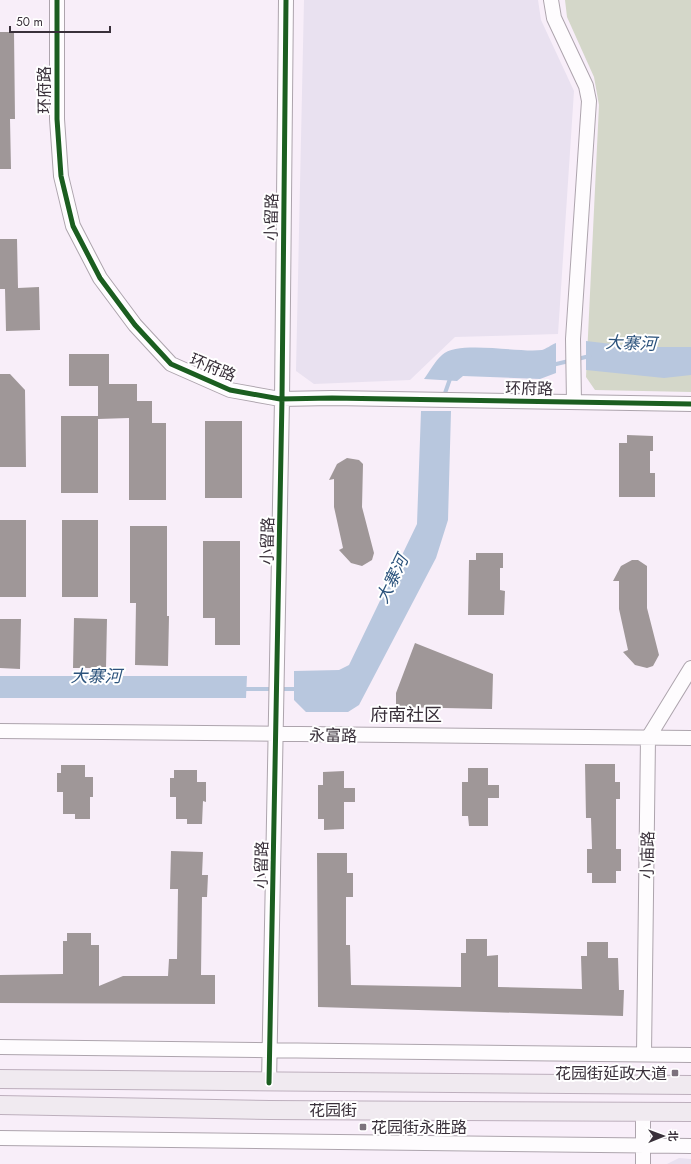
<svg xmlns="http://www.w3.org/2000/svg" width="691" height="1164" font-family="Jost,'Noto Sans SC',sans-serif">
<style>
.commercial{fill:#e9e1f0}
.green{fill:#d4d7c9}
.water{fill:#b8c7de}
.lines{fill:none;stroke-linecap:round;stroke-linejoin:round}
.stream{stroke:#b8c7de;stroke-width:4}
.building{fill:#9f9798}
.minor-casing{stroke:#ada4ad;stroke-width:16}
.major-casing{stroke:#bdafbd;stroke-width:20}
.minor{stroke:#fefcfe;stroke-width:14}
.major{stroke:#f0eaf0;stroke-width:18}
.cycleway-casing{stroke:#fff;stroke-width:8}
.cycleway{stroke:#1b5e20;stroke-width:5}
.poi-dot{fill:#7c727d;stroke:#fff;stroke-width:1.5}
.labels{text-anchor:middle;stroke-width:4;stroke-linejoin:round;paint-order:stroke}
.street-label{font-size:16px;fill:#39303a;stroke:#fff}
.poi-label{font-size:16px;fill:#39303a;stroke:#fff;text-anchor:end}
.water-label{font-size:17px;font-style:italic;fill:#2c537c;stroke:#fff}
.quarter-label{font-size:18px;fill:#39303a;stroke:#fff}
</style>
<rect width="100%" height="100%" fill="#f8eef9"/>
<path class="commercial" d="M 304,0 L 538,0 L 541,20 L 574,91 L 558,334 L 455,337 L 410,380 L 314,384 L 296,371 Z
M 679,1158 L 691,1159 L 691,1164 L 667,1164 Z"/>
<path class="green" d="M 565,0 L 691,0 L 691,392 L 595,390 L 586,377 L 599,105 L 594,77 L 567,17 Z"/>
<path class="water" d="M 586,341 L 638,347 L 691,347 L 691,375 L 664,378 L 586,370 Z
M 556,343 L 556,373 L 540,379 L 463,376 L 457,381 L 424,379 C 429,372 435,361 442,355 C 458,340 518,353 542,350 C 546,349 551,345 556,343 Z
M 421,411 L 451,411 L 448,520 L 436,558 L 359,705 L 348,712 L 306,712 L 294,700 L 294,671 L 339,670 L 349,665 L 417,524 Z
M 0,676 L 247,676 L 246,698 L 0,698 Z"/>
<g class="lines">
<path class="stream" d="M 552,365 L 590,356
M 444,396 L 451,376
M 242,689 L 298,689"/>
</g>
<path class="building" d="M 0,32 L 14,32 L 15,119 L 10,119 L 11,169 L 0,169 Z
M 0,239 L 17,239 L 18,288 L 39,287 L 40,330 L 6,331 L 5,289 L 0,289 Z
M 69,354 L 109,354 L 109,384 L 137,384 L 137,401 L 152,401 L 152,423 L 166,423 L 166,500 L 129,500 L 129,418 L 98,419 L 98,386 L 69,386 Z
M 0,374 L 10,374 L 25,390 L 26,467 L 0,467 Z
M 61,416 L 98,416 L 98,493 L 61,493 Z
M 205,421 L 242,421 L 242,498 L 205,498 Z
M 627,435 L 653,436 L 653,451 L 650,451 L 650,473 L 655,473 L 655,497 L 619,497 L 619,443 L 627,443 Z
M 347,458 L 359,460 L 363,464 L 362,507 L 374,553 L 372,560 L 362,566 L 351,563 L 339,550 L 343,548 L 334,507 L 334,479 L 329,480 L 337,464 Z
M 0,520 L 26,520 L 26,597 L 0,597 Z
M 62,520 L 98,520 L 98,597 L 62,597 Z
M 130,526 L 167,526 L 167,616 L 169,616 L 168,666 L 135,665 L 136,603 L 130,603 Z
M 203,541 L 240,541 L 240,645 L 215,645 L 215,618 L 203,618 Z
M 476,553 L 503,553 L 503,568 L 500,568 L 500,590 L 505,591 L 504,615 L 468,615 L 469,560 L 476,560 Z
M 632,560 L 638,560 L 647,566 L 647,608 L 659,655 L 653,666 L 647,668 L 635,665 L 623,652 L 628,650 L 619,609 L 619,581 L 613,581 L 621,566 Z
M 74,618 L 107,619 L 106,668 L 73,668 Z
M 0,619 L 21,619 L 20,669 L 0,668 Z
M 415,643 L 493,674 L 492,709 L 396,707 L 396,693 Z
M 585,764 L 615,764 L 615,782 L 620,782 L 620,799 L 616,799 L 616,849 L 621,849 L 621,871 L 616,871 L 616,883 L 592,883 L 592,873 L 587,873 L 587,849 L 592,849 L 591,818 L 586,818 Z
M 61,765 L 85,765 L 85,777 L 93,777 L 93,797 L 90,797 L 90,819 L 75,819 L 75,814 L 63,814 L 63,792 L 57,792 L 57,773 L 61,773 Z
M 468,768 L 488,768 L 488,785 L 499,785 L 499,798 L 488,798 L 488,826 L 469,826 L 468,816 L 462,816 L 462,782 L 468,782 Z
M 174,770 L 197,770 L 197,782 L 206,782 L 206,802 L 203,801 L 202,824 L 187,824 L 187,819 L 176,819 L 176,797 L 170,797 L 170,778 L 174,778 Z
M 344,771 L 344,788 L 355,788 L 355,802 L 344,802 L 344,829 L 324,830 L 324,819 L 318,819 L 318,785 L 323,785 L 323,772 Z
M 171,851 L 203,852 L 202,875 L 208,875 L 207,897 L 202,897 L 201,975 L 215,975 L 215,1004 L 0,1003 L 0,975 L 63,974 L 63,941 L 67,941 L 67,933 L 91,933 L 91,945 L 99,945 L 99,986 L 123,976 L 168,976 L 169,959 L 177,959 L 178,889 L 170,889 Z
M 317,853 L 347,853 L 347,873 L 353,873 L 353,897 L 346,897 L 346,945 L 350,945 L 351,985 L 461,987 L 461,953 L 466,953 L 466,939 L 487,939 L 487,956 L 498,955 L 498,987 L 582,989 L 581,956 L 587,956 L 587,942 L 608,942 L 608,958 L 618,958 L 619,990 L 624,990 L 623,1016 L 318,1007 Z"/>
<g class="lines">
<g class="minor-casing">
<path id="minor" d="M 57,0 L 57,119 L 61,176 L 73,226 L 100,278 L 135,325 L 171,364 L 230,390 L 280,399 L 332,398 L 691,404
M 551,0 L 554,18 L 586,86 L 589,101 L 573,339 L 574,402
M 0,731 L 691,738
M 0,1047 L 691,1055
M 644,1054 L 648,738 L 691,668
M 269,1083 L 282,399 L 286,0
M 0,1138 L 691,1146
M 643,1164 L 643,1111"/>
</g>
<g class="major-casing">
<path id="major" d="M 0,1079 L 691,1085
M 0,1105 L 270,1110 L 691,1112"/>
</g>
<use href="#minor" class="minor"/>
<use href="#major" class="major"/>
<g class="cycleway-casing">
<path id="cycleway" d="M 57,0 L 57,119 L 61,176 L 73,226 L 100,278 L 135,325 L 171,364 L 230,390 L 280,399 L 332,398 L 691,404
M 269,1083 L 282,399 L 286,0"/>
</g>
<use href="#cycleway" class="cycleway"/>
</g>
<g class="poi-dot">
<rect x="671" y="1069" width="8" height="8" rx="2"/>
<rect x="359" y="1123" width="8" height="8" rx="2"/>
</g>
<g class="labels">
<g class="street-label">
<text transform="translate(44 90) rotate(-90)" y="6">环府路</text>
<text transform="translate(271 217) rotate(-89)" y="6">小留路</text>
<text transform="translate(213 367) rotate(22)" y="6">环府路</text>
<text transform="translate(529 388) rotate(1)" y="6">环府路</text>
<text transform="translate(267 541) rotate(-89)" y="6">小留路</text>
<text transform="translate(333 735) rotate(1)" y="6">永富路</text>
<text transform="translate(647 855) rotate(-89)" y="6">小庙路</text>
<text transform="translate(261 865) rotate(-89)" y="6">小留路</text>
<text x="333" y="1116">花园街</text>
</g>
<g class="poi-label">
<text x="667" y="1079">花园街延政大道</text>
<text x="371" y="1133" text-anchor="start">花园街永胜路</text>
</g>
<g class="water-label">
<text transform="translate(631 343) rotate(2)" y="6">大寨河</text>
<text transform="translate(392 579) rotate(-64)" y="6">大寨河</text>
<text x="96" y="682">大寨河</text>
</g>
<g class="quarter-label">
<text x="406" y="721">府南社区</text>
</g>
</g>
<g transform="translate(663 1136) rotate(89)" stroke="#ffffff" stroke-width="3" paint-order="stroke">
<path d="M0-3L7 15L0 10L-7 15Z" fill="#39303a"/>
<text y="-6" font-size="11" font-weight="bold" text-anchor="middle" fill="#39303a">北</text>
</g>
<path d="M10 26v6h100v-6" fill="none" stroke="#39303a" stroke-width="2"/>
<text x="16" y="26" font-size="12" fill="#39303a" stroke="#ffffff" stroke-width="3" paint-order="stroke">50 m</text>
</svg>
